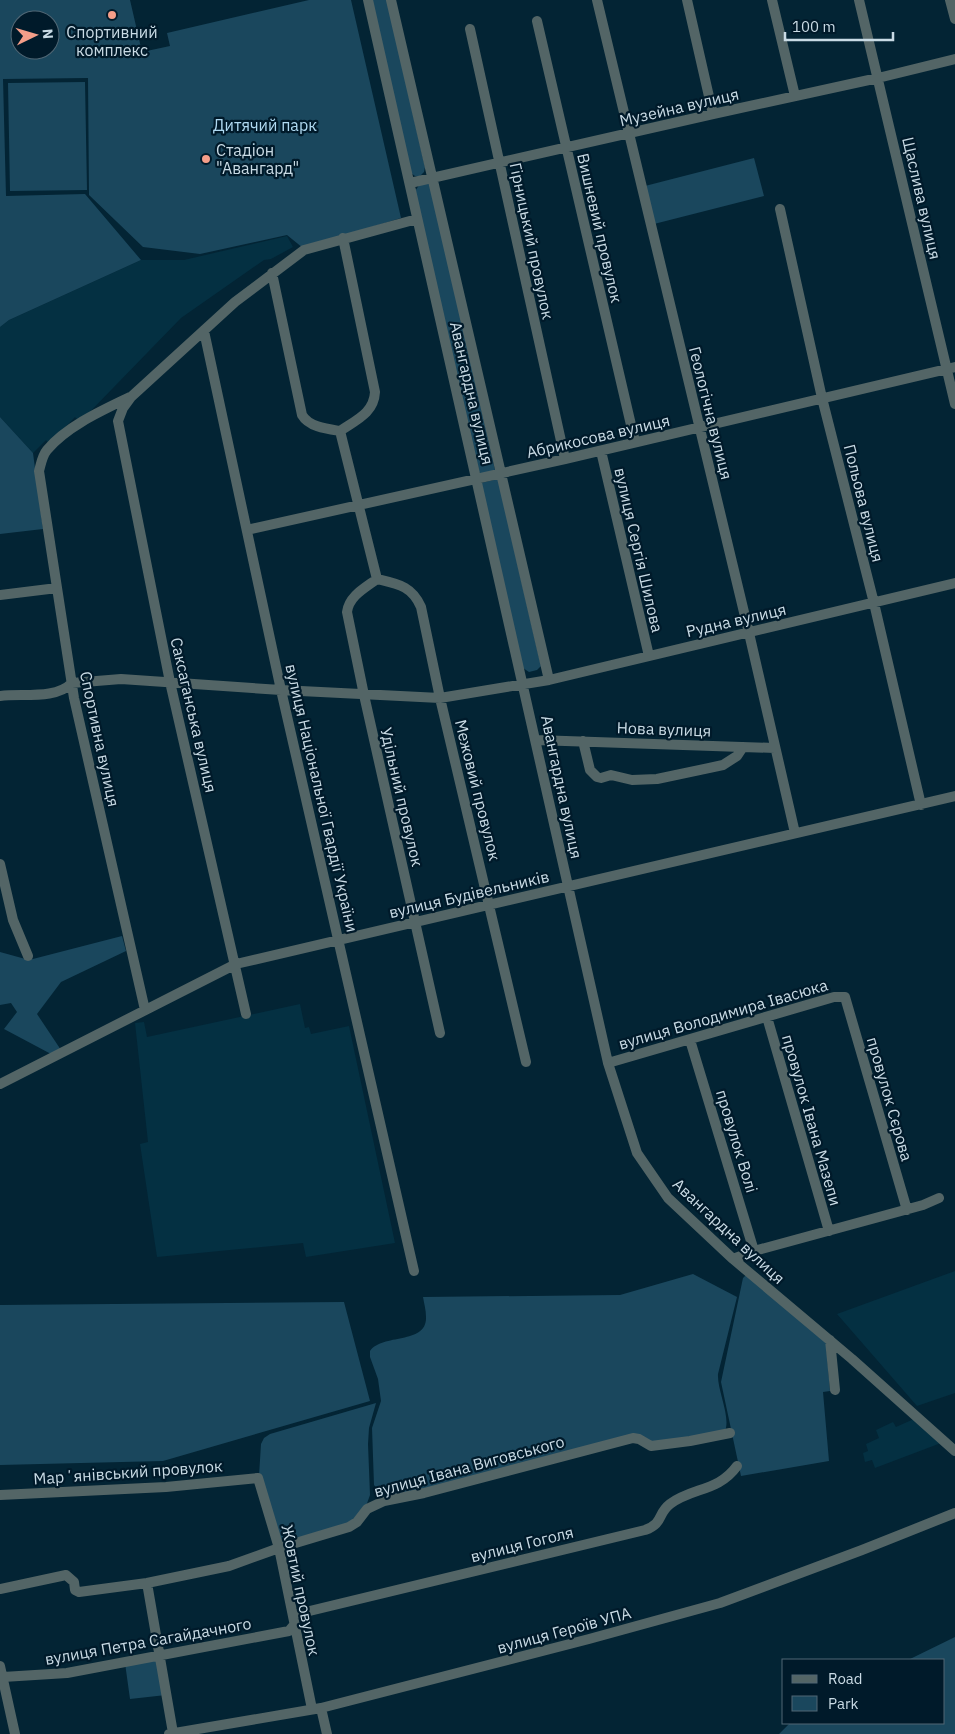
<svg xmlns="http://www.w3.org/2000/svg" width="955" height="1734" font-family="'IBM Plex Sans',sans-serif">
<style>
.built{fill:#043042}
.green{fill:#1a475d;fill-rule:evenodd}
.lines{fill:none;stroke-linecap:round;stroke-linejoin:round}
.minor{stroke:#536566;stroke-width:10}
.poi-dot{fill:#f49e89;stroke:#001a2a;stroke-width:2}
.labels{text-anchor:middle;stroke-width:4.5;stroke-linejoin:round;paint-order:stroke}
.poi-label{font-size:16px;fill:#c9dbe5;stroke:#001a2a}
.street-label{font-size:16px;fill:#c9dbe5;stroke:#001a2a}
.park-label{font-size:16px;fill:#b0daf2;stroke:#001a2a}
</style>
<rect width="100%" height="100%" fill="#032434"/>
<path class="built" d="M 287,236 L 293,247 L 271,259 L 264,260 L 181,318 L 80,422 L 75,417 L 49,444 L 46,440 L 33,453 L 0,417 L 0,327 L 9,320 L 141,260 L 184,260 Z
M 300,1004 L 305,1028 L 309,1027 L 311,1034 L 349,1026 L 395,1243 L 306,1257 L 303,1243 L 157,1257 L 140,1144 L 148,1142 L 135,1023 L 144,1022 L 147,1037 Z
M 955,1271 L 955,1393 L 917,1406 L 837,1314 Z
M 914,1419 L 941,1443 L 875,1468 L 872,1460 L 865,1462 L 863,1453 L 868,1451 L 866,1444 L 879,1438 L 876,1430 L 893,1422 L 896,1427 Z"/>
<path class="green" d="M 0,0 L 130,0 L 142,52 L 170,46 L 167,33 L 309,0 L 351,0 L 401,218 L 303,248 L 287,235 L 200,254 L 143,247 L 89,195 L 88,78 L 3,79 L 6,196 L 85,194 L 141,260 L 9,320 L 0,327 ZM 20,20 L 50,20 L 50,50 L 20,50 Z
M 372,0 L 387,0 L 425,167 L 424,172 L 420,176 L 415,176 L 411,173 Z
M 85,82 L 87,190 L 10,191 L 8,83 Z
M 754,158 L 764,196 L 654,224 L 645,186 Z
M 420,184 L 431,184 L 495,470 L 482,474 L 479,472 L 415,191 Z
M 0,417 L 33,453 L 43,529 L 0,534 Z
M 498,479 L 541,666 L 537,670 L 529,672 L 523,668 L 481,483 Z
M 122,936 L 126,951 L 61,982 L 37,1014 L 61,1050 L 51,1054 L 4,1029 L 17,1012 L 11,1003 L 0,1005 L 0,952 L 29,960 Z
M 693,1274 L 737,1297 L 718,1374 C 717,1390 731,1417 725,1431 L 655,1444 L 640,1436 L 391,1497 L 380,1492 L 374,1485 L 372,1428 L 381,1401 L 378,1379 L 370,1357 L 370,1351 C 382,1333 427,1345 426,1317 C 426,1310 424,1303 423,1297 L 620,1295 Z
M 746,1275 L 826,1342 L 830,1391 L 823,1392 L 829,1461 L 741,1476 L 721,1382 L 743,1278 Z
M 344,1302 L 370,1401 L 163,1461 L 0,1465 L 0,1305 Z
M 376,1403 L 369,1428 L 368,1444 L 370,1495 L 365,1509 L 357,1520 L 283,1545 L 259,1476 L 261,1444 L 264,1438 L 270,1434 Z
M 955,1637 L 955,1734 L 779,1734 L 790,1723 L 944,1723 L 944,1660 L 908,1660 Z
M 159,1657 L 166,1695 L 130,1699 L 125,1663 Z"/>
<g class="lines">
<path class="minor" d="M 368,0 L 608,1063 L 637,1153 L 668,1198 L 733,1259 L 852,1359 L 955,1451
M 391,0 L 549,680
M 597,0 L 749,633 L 795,833
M 687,0 L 713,114
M 772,0 L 795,96
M 859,0 L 955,404
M 950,0 L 955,19
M 537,21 L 635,442
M 470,29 L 565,459
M 410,183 L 713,114 L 878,78 L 955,59
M 780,209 L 822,398 L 874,603 L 921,805
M 272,273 L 302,415 C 309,427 327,429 340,431
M 204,331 L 281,690 L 414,1271
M 130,397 C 103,410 67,426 47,450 C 42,456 41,464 39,471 L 74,698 L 145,1010
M 340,431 C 356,420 374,413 375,392 L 343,238
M 340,431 L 377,579
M 601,451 L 649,656
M 247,530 L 565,459 L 955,367
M 377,579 C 398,584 412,586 421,607 L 440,698 L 526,1062
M 377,579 C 365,588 349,596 347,612 L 364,695 L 440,1033
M 0,595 L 57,588
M 0,696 C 22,693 55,700 72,683 L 121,679 L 281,690 L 440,698 L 549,680 L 955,583
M 536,740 L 775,748
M 583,741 L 590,770 L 597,777 L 601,778 L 611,775 L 632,780 L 657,779 L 723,765 L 737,756 L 743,747
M 0,864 L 13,920 L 28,956
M 246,1014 L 170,682 L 118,421 L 123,408 L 131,397 L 235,302 L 304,250 L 417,219
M 767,1017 L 829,1231
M 690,1040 L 754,1251
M 608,1063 L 834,997 L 845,997 L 907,1210
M 0,1084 L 236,964 L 955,796
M 733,1259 L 754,1251 L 923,1205 L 939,1198
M 830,1340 L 835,1390
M 0,1495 L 166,1487 L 258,1478 L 279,1548 L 312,1709
M 147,1583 L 173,1733
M 0,1589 L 66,1575 L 74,1582 L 75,1590 L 79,1592 L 147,1583 L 229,1566 L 279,1548 L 349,1527 L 357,1522 L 367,1509 L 384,1501 L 424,1493 L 633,1438 L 639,1439 L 651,1446 L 690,1441 L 730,1433
M 293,1615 L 645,1530 C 664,1523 657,1514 670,1504 C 693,1487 718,1492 737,1466
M 0,1666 L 15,1734
M 3,1677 L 67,1673 L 289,1631 L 294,1625
M 321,1708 L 327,1734
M 169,1734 L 321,1708 L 589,1639 L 720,1603 L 862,1550 L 955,1513"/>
</g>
<g class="poi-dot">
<circle cx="112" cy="15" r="5"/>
<circle cx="206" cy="159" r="5"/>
</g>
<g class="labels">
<g class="poi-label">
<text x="112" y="38">Спортивний<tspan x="112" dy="18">комплекс</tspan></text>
<text x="216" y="156" text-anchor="start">Стадіон<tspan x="216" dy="18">"Авангард"</tspan></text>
</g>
<g class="street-label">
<text transform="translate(679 107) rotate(-13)" y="6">Музейна вулиця</text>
<text transform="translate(922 198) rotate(77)" y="6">Щаслива вулиця</text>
<text transform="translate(600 228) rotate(77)" y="6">Вишневий провулок</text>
<text transform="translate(532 241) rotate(78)" y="6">Гірницький провулок</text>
<text transform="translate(472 393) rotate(77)" y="6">Авангардна вулиця</text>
<text transform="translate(711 413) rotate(76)" y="6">Геологічна вулиця</text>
<text transform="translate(598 436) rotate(-13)" y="6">Абрикосова вулиця</text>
<text transform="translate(864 503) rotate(76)" y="6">Польова вулиця</text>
<text transform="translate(639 550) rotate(77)" y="6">вулиця Сергія Шилова</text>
<text transform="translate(736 620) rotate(-13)" y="6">Рудна вулиця</text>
<text transform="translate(194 715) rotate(77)" y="6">Саксаганська вулиця</text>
<text transform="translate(664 729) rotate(2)" y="6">Нова вулиця</text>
<text transform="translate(100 739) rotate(78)" y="6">Спортивна вулиця</text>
<text transform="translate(562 787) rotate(78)" y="6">Авангардна вулиця</text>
<text transform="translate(478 790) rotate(76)" y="6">Межовий провулок</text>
<text transform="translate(402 797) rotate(77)" y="6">Удільний провулок</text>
<text transform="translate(322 798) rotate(77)" y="6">вулиця Національної Гвардії України</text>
<text transform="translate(469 894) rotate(-13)" y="6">вулиця Будівельників</text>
<text transform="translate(723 1014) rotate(-16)" y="6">вулиця Володимира Івасюка</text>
<text transform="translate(890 1099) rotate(74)" y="6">провулок Сєрова</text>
<text transform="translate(812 1120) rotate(74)" y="6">провулок Івана Мазепи</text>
<text transform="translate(737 1141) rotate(73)" y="6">провулок Волі</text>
<text transform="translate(729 1231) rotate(43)" y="6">Авангардна вулиця</text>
<text transform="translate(469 1466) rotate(-15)" y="6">вулиця Івана Виговського</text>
<text transform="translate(128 1472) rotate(-4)" y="6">Марʼянівський провулок</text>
<text transform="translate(522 1544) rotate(-14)" y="6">вулиця Гоголя</text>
<text transform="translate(301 1590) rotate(78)" y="6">Жовтий провулок</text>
<text transform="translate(564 1630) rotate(-15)" y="6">вулиця Героїв УПА</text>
<text transform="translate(148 1641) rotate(-10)" y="6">вулиця Петра Сагайдачного</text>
</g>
<g class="park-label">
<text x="265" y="131">Дитячий парк</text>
</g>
</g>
<rect x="782" y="1659" width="162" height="65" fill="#001a2a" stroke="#506775"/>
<rect x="792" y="1675" width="25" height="8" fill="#536566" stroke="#506775"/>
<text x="828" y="1684" font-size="15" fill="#c9dbe5">Road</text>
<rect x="792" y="1696" width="25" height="15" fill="#1a475d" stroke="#506775"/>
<text x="828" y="1709" font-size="15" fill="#c9dbe5">Park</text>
<g transform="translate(35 35) rotate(85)"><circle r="24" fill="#001a2a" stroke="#506775"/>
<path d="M0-4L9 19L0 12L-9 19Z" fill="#f49e89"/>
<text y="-8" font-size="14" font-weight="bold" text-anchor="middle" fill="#c9dbe5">N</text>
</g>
<path d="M785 32v8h108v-8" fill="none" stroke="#c9dbe5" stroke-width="2.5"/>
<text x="792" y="32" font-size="15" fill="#c9dbe5" stroke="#001a2a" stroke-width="4" paint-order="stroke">100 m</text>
</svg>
